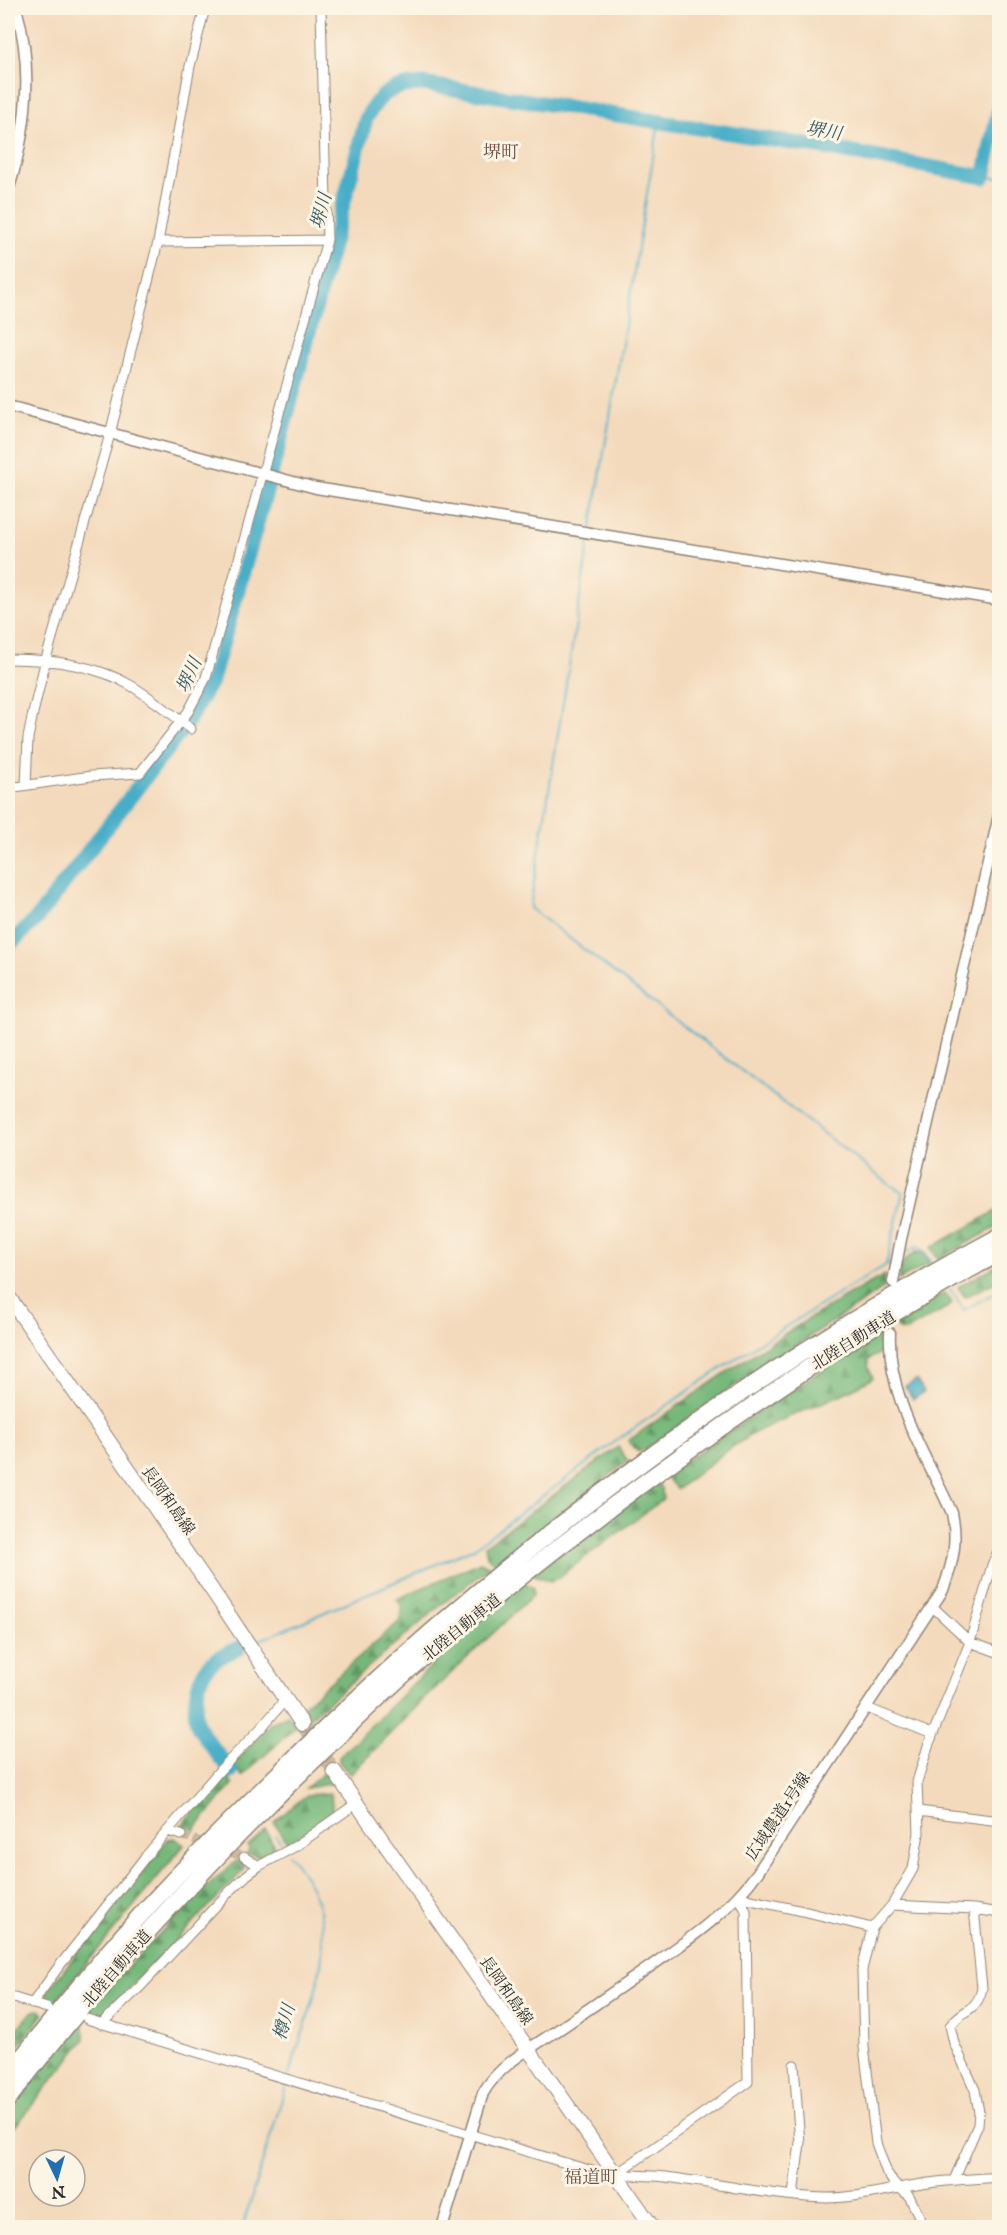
<svg xmlns="http://www.w3.org/2000/svg" width="1007" height="2235" font-family="'IM FELL English','Noto Serif JP',serif">
<style>
.forest{fill:url(#forest-firs);stroke:#507252;stroke-width:1.5}
.water{fill:url(#water-ripples);stroke:#396c79;stroke-width:1.5}
.lines{fill:none;stroke-linecap:round;stroke-linejoin:round}
.stream{stroke:#47aec7;stroke-width:2}
.river{stroke:#47aec7;stroke-width:15}
.minor-tunnel{stroke:#ccb79f;stroke-width:9;stroke-dasharray:9 4.5;stroke-linecap:butt}
.primary-tunnel{stroke:#ccb79f;stroke-width:14;stroke-dasharray:14 7;stroke-linecap:butt}
.minor-casing{stroke:#908274;stroke-width:11}
.tertiary-casing{stroke:#908274;stroke-width:13}
.primary-casing{stroke:#908274;stroke-width:16}
.motorway-casing{stroke:#908274;stroke-width:19}
.minor{stroke:#fff;stroke-width:9}
.tertiary{stroke:#fff;stroke-width:10}
.primary{stroke:#fff;stroke-width:14}
.motorway{stroke:#fff;stroke-width:16}
.labels{text-anchor:middle;stroke-width:6;stroke-linejoin:round;paint-order:stroke}
.street-label{font-size:16px;fill:#2b2b2b;stroke:#fcf5e5}
.water-label{font-size:18px;font-style:italic;fill:#355962;stroke:#fcf5e5}
.neighbourhood-label{font-size:18px;fill:#6f504b;stroke:#fcf5e5}
</style>
<defs>
<pattern id="forest-firs" width="22" height="20" patternUnits="userSpaceOnUse" patternTransform="scale(1.5)"><rect width="22" height="20" fill="#76b87a"/><path d="M5 1l3.5 6h-7zM16 11l3.5 6h-7z" fill="#619664"/></pattern>
<pattern id="water-ripples" width="26" height="14" patternUnits="userSpaceOnUse" patternTransform="scale(1.5)"><rect width="26" height="14" fill="#47aec7"/><path d="M2 4q2-2 4 0t4 0M15 11q2-2 4 0t4 0" fill="none" stroke="#3b8ea2"/></pattern>
</defs>
<rect width="100%" height="100%" fill="#fcf5e5"/>
<filter id="ink" filterUnits="userSpaceOnUse"><feTurbulence type="fractalNoise" baseFrequency=".0167" numOctaves="2"/><feDisplacementMap in="SourceGraphic" scale="12" xChannelSelector="R" yChannelSelector="G"/><feConvolveMatrix kernelMatrix="1 2 1 2 8 2 1 2 1" color-interpolation-filters="sRGB"/></filter>
<filter id="wash" filterUnits="userSpaceOnUse"><feTurbulence type="fractalNoise" baseFrequency=".008" numOctaves="4" result="noise"/><feDisplacementMap in="SourceGraphic" scale="24" xChannelSelector="R" yChannelSelector="G"/><feGaussianBlur stdDeviation="1.35" result="paint"/><feColorMatrix in="noise" values="0 0 0 0 0 0 0 0 0 0 0 0 0 0 0 0 0 1.4 0 .05"/><feComposite in="paint" operator="in"/></filter>
<g filter="url(#wash)">
<rect width="100%" height="100%" fill="#f4dabc"/>
<path class="forest" d="M 999,1209 L 999,1226 L 938,1259 L 931,1248 Z
M 915,1252 L 922,1252 L 930,1263 L 899,1280 L 901,1264 Z
M 999,1264 L 999,1280 L 965,1297 L 958,1287 Z
M 885,1275 L 884,1288 L 747,1377 L 647,1448 L 638,1452 L 628,1441 C 711,1382 795,1323 885,1275 Z
M 944,1293 L 952,1303 L 950,1306 L 906,1331 L 900,1330 L 895,1324 L 897,1321 Z
M 882,1334 L 880,1353 L 868,1360 L 868,1367 L 873,1378 C 838,1399 800,1410 764,1428 C 733,1443 705,1468 677,1489 L 664,1475 L 872,1337 Z
M 618,1447 L 628,1461 L 496,1563 L 487,1557 L 485,1546 Z
M 657,1482 L 662,1489 L 663,1499 L 559,1577 L 552,1582 L 532,1574 Z
M 480,1562 L 490,1567 L 442,1604 L 309,1718 L 303,1706 L 401,1620 L 402,1607 L 397,1599 Z
M 526,1583 L 533,1588 L 533,1595 L 423,1700 L 350,1775 L 339,1762 L 339,1757 L 420,1677 L 504,1598 Z
M 288,1715 L 297,1726 L 242,1776 L 234,1764 L 271,1723 Z
M 329,1769 L 335,1783 L 306,1788 Z
M 225,1775 L 233,1784 L 190,1835 L 187,1834 L 182,1825 L 218,1779 Z
M 330,1793 L 334,1814 L 288,1843 L 274,1822 L 307,1795 Z
M 266,1830 L 275,1849 L 258,1857 L 247,1854 L 250,1849 L 248,1846 Z
M 175,1838 L 184,1845 L 54,2003 L 43,1998 L 88,1938 L 146,1869 L 167,1839 Z
M 237,1860 L 244,1862 L 244,1870 L 102,2017 L 84,2013 L 188,1904 Z
M 40,2010 L 44,2014 L 8,2059 L 8,2040 L 33,2011 Z
M 77,2023 L 83,2026 L 85,2039 L 8,2135 L 8,2109 L 54,2049 Z"/>
<path class="water" d="M 916,1380 L 924,1392 L 913,1399 L 905,1386 Z"/>
<g class="lines">
<path class="stream" d="M 984,177 L 1000,178
M 591,530 L 659,122
M 590,536 L 530,908 L 889,1184 L 903,1192 L 886,1265
M 902,1255 L 915,1247 L 921,1248 L 933,1264
M 950,1289 L 964,1310 L 1000,1290
M 253,1643 L 474,1548 L 623,1436 L 697,1385 L 759,1343 L 894,1260
M 239,1648 L 245,1645
M 275,1835 L 286,1849
M 288,2078 C 305,2020 341,1947 312,1889 C 306,1876 297,1865 289,1854
M 242,2228 L 287,2083"/>
<path class="river" d="M 8,946 L 37,918 L 185,726 L 212,680 L 269,482 L 366,119 C 379,92 394,85 423,84 L 831,149 L 984,177 L 1000,103
M 231,1772 C 221,1758 209,1744 200,1730 C 194,1720 195,1709 196,1698 C 200,1667 212,1659 239,1648"/>
</g>
</g>
<g filter="url(#ink)">
<g class="lines">
<path class="minor-tunnel" d="M 181,1835 L 244,1857"/>
<path class="primary-tunnel" d="M 302,1724 L 334,1771"/>
<g class="minor-casing">
<path id="minor" d="M 158,242 L 327,240
M 8,659 C 49,659 94,664 130,685 C 152,698 172,714 191,729
M 26,785 L 28,738 L 33,713 L 46,659 L 110,434 L 158,242 L 190,66 L 205,8
M 8,788 L 91,776 L 140,773 L 188,712 L 206,678 L 327,240 L 321,8
M 933,1607 L 970,1642 L 1000,1653
M 867,1708 L 932,1734
M 918,1811 L 1000,1821
M 167,1831 L 181,1835
M 244,1857 L 259,1866
M 892,1905 L 974,1909 L 1000,1913
M 8,1996 L 47,2008
M 32,2004 L 57,1969 L 146,1856 L 220,1770 L 262,1727 L 285,1700
M 87,2019 L 602,2174 C 624,2175 645,2175 666,2177 C 719,2184 773,2196 826,2198 C 859,2198 889,2189 922,2184 C 947,2180 973,2179 1000,2177
M 101,2024 L 141,1986 L 228,1893 L 247,1875 L 259,1866 L 296,1846 L 357,1803
M 618,2173 L 748,2082 L 746,1911 L 739,1896 L 751,1900 L 803,1911 L 872,1928
M 954,2180 L 978,2125 L 979,2112 L 975,2090 L 954,2043 L 950,2026 C 962,2008 977,2013 982,1988 L 974,1909
M 793,2195 L 800,2143 L 794,2065
M 921,2228 L 919,2216 L 909,2196 L 894,2183 L 887,2173 L 876,2143 L 864,2047 L 862,1970 L 872,1928 L 892,1905 L 913,1869 L 919,1833 L 917,1782 L 928,1746 L 970,1642 L 992,1565 L 999,1549"/>
</g>
<g class="tertiary-casing">
<path id="tertiary" d="M 8,191 C 27,131 34,69 16,8
M 8,406 L 316,488 L 1000,600
M 893,1282 L 901,1239 L 1000,811
M 442,2228 L 483,2093 C 500,2063 536,2045 564,2026 C 593,2006 622,1986 651,1966 C 691,1938 729,1912 758,1872 L 943,1590 C 953,1563 958,1541 952,1513 C 926,1455 887,1398 890,1333"/>
</g>
<g class="primary-casing">
<path id="primary" d="M 8,1296 L 212,1590 L 302,1724
M 334,1771 L 653,2228"/>
</g>
<g class="motorway-casing">
<path id="motorway" d="M 8,2075 C 50,2022 92,1969 138,1918 C 182,1869 228,1823 275,1777 C 490,1565 733,1379 1000,1236
M 8,2099 C 102,1977 206,1864 317,1757 C 359,1716 402,1674 448,1636 C 537,1562 630,1491 726,1424 C 814,1363 905,1303 1000,1253"/>
</g>
<use href="#minor" class="minor"/>
<use href="#tertiary" class="tertiary"/>
<use href="#primary" class="primary"/>
<use href="#motorway" class="motorway"/>
</g>
</g>
<g class="labels">
<g class="street-label">
<text transform="translate(853 1340) rotate(-32)" y="6">北陸自動車道</text>
<text transform="translate(169 1500) rotate(55)" y="6">長岡和島線</text>
<text transform="translate(461 1627) rotate(-39)" y="6">北陸自動車道</text>
<text transform="translate(777 1816) rotate(-56)" y="6">広域農道1号線</text>
<text transform="translate(116 1968) rotate(-49)" y="6">北陸自動車道</text>
<text transform="translate(507 1990) rotate(55)" y="6">長岡和島線</text>
</g>
<g class="water-label">
<text transform="translate(824 131) rotate(9)" y="6">堺川</text>
<text transform="translate(321 211) rotate(-75)" y="6">堺川</text>
<text transform="translate(189 675) rotate(-66)" y="6">堺川</text>
<text transform="translate(284 2022) rotate(-73)" y="6">樽川</text>
</g>
<g class="neighbourhood-label">
<text x="501" y="158">堺町</text>
<text x="591" y="2183">福道町</text>
</g>
</g>
<rect width="1007" height="2235" fill="none" stroke="#fcf5e5" stroke-width="30"/>
<g transform="translate(57 2178) rotate(175)"><circle r="28" fill="#fcf5e5" stroke="#a8a49b" stroke-width="1.5"/>
<path d="M0-4.5L10 22L0 15L-10 22Z" fill="#1f6fb2"/>
<text y="-9" font-size="16" font-weight="bold" text-anchor="middle" fill="#2b2b2b">N</text>
</g>
</svg>
